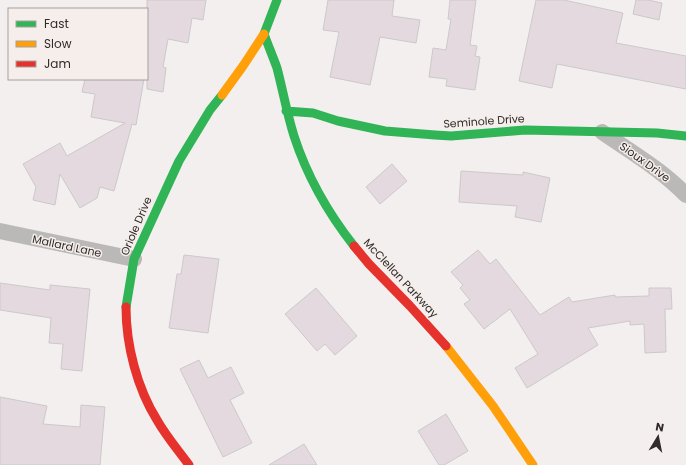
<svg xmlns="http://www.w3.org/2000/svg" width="686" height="465" font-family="Poppins,sans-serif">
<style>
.building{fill:#e3d9df;stroke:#ccc9ca}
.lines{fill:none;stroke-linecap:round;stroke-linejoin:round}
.street{stroke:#bbb9b8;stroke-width:16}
.fast{stroke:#30b455;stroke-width:9}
.slow{stroke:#ff9f0a;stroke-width:9}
.jam{stroke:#e5322d;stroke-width:9}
.labels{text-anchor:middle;stroke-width:3;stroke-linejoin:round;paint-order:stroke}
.street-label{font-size:11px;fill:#2e2b2a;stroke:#f6eeeb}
</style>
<rect width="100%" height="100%" fill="#f3efee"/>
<path class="building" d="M 147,0 L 206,0 L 203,20 L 192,18 L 188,43 L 168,39 L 163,67 L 166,68 L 163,92 L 147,89 Z
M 328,0 L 394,0 L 392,16 L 420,20 L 416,43 L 380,37 L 370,85 L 330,77 L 339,32 L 323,30 Z
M 450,0 L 476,0 L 470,45 L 477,46 L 475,56 L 480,57 L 475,90 L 446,86 L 447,79 L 429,77 L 433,48 L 446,50 L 451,19 L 448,19 Z
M 536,0 L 564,0 L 623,13 L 616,43 L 686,56 L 686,89 L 557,64 L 552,88 L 519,81 Z
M 636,0 L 648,0 L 662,3 L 659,20 L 633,14 Z
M 85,79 L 144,79 L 136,125 L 132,124 L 114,191 L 100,187 L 97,198 L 80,208 L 60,174 L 55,205 L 33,200 L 36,187 L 23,164 L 60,143 L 67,156 L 125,123 L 91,117 L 95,94 L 82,92 Z
M 392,164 L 407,181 L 380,204 L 366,187 Z
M 461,171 L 523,175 L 523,172 L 550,178 L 541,222 L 515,217 L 517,206 L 459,202 Z
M 478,250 L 490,264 L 496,259 L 540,315 L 569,297 L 572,302 L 615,295 L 615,297 L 649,296 L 649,288 L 671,288 L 672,309 L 665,309 L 666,352 L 645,353 L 644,324 L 630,325 L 630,321 L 588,328 L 598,345 L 527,388 L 515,368 L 538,354 L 510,309 L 484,329 L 464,304 L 470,300 L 460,288 L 463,285 L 451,272 Z
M 184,255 L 219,259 L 208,333 L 169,328 L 177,274 L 181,274 Z
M 0,283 L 50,290 L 50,285 L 90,289 L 82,371 L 61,369 L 63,344 L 49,343 L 51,318 L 0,310 Z
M 316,288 L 357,336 L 335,355 L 325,344 L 317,351 L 285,314 Z
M 199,360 L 208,378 L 231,367 L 244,393 L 230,400 L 252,443 L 223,457 L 180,369 Z
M 0,397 L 47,406 L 43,424 L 80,427 L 81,405 L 105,407 L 100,465 L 0,465 Z
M 446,414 L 468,451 L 444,465 L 439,465 L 418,431 Z
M 304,444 L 317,465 L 269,465 Z"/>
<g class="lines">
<path class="street" d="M 602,132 C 631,152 662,170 686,195
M 0,231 L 134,259"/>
<path class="fast" d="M 277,0 L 264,34 C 268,45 273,57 277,68 C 283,91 287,114 294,136 C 307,176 328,213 354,246
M 286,111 L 313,113 L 338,121 L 385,131 L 435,135 L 451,136 L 525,130 L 657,133 L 686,136
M 126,307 L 134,259 L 179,161 L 210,110 L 222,95"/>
<path class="slow" d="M 222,95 L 243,66 L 264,34
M 446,346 L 493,406 L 533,465"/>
<path class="jam" d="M 354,246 L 369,264 L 410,306 L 446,346
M 126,307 C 126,345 137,388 157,420 C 166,436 178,450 189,465"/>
</g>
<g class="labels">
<g class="street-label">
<text transform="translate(484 121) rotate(-4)" y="4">Seminole Drive</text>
<text transform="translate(645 162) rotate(36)" y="4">Sioux Drive</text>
<text transform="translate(136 226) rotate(-67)" y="4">Oriole Drive</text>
<text transform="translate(67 246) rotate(12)" y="4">Mallard Lane</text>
<text transform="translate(401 278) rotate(47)" y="4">McClellan Parkway</text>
</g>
</g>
<rect x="8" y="8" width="140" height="72" fill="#f6eeeb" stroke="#a6a09e"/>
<rect x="16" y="21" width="20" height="6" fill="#30b455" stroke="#a6a09e"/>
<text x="44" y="28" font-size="12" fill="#2e2b2a">Fast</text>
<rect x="16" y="41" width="20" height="6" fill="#ff9f0a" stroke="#a6a09e"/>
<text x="44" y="48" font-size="12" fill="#2e2b2a">Slow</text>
<rect x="16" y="61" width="20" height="6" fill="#e5322d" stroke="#a6a09e"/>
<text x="44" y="68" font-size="12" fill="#2e2b2a">Jam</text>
<g transform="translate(658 437) rotate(10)" stroke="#f6eeeb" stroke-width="3" paint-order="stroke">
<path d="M0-3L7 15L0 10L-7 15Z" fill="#2e2b2a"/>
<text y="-6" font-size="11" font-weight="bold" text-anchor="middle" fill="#2e2b2a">N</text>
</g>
</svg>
